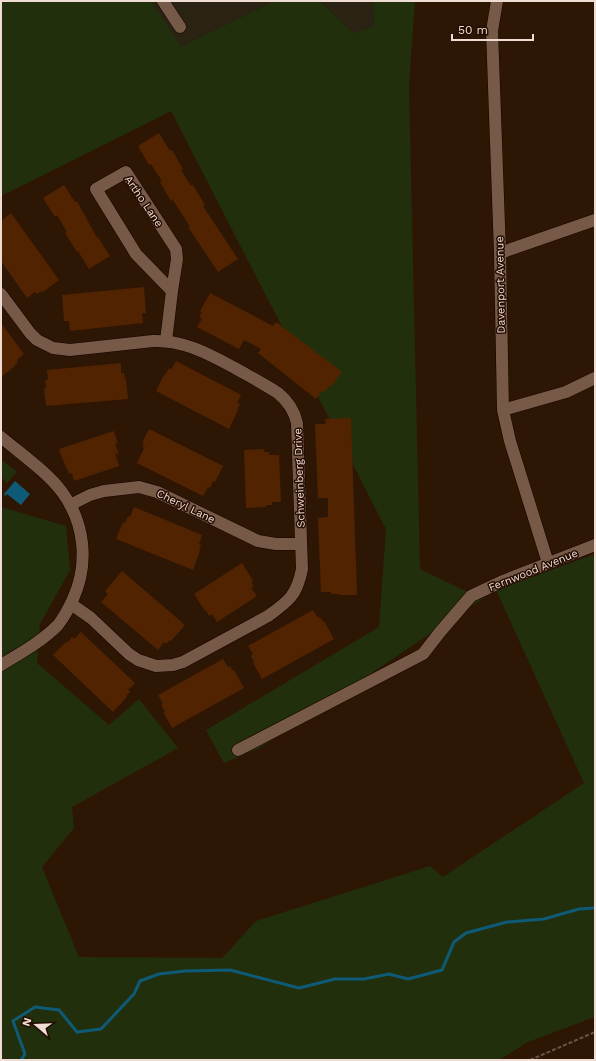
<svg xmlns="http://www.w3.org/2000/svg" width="596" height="1061" font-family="'Work Sans',sans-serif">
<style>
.industrial{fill:#2a2313}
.green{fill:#212f0d}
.water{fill:#0f5a77}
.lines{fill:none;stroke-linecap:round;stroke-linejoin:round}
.stream{stroke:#0f5a77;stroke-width:3}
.building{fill:#512300}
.minor-casing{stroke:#150200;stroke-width:13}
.path{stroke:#6b5546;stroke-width:2;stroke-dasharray:4 2;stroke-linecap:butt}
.minor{stroke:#765947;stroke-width:12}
.labels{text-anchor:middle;stroke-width:3;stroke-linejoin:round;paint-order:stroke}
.street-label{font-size:11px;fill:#efddd3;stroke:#240c00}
</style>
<rect width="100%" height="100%" fill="#2e1605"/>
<path class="industrial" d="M 151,1 L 275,1 L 180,46 Z
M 320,1 L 373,1 L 374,26 L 353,33 Z"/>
<path class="green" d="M 1,1 L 151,1 L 181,46 L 275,1 L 320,1 L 353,33 L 374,26 L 373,1 L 415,1 L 409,85 L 420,569 L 482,599 L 258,749 L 224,763 L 206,730 L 379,627 L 386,529 L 171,111 L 1,196 Z
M 1,459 L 17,472 L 7,483 L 1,477 Z
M 1,507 L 66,526 L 70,570 L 40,624 L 37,663 L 109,725 L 139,699 L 178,748 L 72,807 L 74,828 L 42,867 L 79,957 L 222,958 L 256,921 L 430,866 L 443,877 L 584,783 L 496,590 L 595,554 L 595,1017 L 528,1042 L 499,1060 L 1,1060 Z"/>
<path class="water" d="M 15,481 L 30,494 L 21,505 L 7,494 L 5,496 L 4,494 Z"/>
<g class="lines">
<path class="stream" d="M 21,1060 L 25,1054 L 13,1021 L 35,1007 L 59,1010 L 77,1032 L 101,1029 L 134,994 L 140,981 L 159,974 L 185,971 L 230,970 L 299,988 L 335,979 L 364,979 L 389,974 L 408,979 L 442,970 L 454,942 L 466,933 L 507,922 L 544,919 L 579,909 L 595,908"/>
</g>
<path class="building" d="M 159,133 L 170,151 L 172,150 L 183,169 L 181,170 L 191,186 L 193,185 L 205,205 L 203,206 L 238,259 L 218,272 L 188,227 L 190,227 L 173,200 L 171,201 L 160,182 L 162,181 L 151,164 L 149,165 L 138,146 Z
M 64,185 L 75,202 L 77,201 L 97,238 L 98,237 L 110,256 L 89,269 L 78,251 L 77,252 L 65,233 L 67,232 L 57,215 L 55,217 L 43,198 Z
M 11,213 L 59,280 L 43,292 L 42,291 L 37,294 L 35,292 L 27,298 L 1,261 L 1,221 Z
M 144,287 L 146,313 L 142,313 L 143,323 L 70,331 L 69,321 L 64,321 L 62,295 Z
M 210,293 L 273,326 L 276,322 L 342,372 L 331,387 L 329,386 L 324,392 L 322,391 L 316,399 L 258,353 L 261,349 L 244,340 L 239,349 L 197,327 L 202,319 L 199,317 L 202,312 L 200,311 Z
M 1,323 L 24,354 L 17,360 L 18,362 L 14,366 L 14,367 L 1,377 Z
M 176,361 L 241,395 L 237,403 L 240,404 L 237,410 L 238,410 L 229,429 L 156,391 L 164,375 L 165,375 L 169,368 L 171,370 Z
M 121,363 L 121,373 L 124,373 L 125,379 L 126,379 L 128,399 L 46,406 L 44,388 L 46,388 L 45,380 L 48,380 L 47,370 Z
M 351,418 L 357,595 L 339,595 L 339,594 L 331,594 L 331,592 L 321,592 L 318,518 L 328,517 L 328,498 L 318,498 L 315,424 L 326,424 L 325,419 Z
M 149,429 L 223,466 L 215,482 L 213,481 L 210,488 L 208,487 L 203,496 L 137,463 L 145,446 L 142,448 L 144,442 L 142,443 Z
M 114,431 L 118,444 L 115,443 L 119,455 L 115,453 L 119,466 L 74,481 L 72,473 L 69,474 L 67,468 L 66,468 L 59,449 Z
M 264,449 L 264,452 L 269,452 L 269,455 L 279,455 L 281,502 L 272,502 L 272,505 L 266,505 L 266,507 L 246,508 L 244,450 Z
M 134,507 L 202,535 L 199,544 L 201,545 L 199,550 L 200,551 L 193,570 L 116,539 L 123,522 L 125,523 L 128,516 L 130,517 Z
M 242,563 L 253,581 L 251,582 L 254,586 L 251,588 L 257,596 L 217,622 L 212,614 L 209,616 L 206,610 L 205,611 L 194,594 Z
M 122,571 L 185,625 L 171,641 L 170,640 L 166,644 L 164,642 L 158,650 L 101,602 L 108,594 L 105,591 Z
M 313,610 L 318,618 L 320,617 L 323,622 L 324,621 L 334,639 L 262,679 L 253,663 L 254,662 L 251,656 L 253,654 L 248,646 Z
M 81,632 L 135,683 L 128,690 L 130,692 L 126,696 L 127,697 L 113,712 L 53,655 L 66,642 L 67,643 L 72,637 L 74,639 Z
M 223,659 L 228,667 L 230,666 L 233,671 L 234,670 L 244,688 L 172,728 L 163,712 L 165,712 L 161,705 L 163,704 L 158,695 Z"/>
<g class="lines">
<g class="minor-casing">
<path id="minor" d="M 163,1 L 180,27
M 497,1 L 492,31 L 500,253 L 503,410 L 510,441 L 548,563
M 500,253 L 595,220
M 1,294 L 30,333 L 37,340 L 53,348 L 70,350 L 153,341 C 184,340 208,354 235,368 C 249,376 264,384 278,393 C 288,401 294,410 297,423 L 302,569 C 297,595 289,601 268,616 L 183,662 L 173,665 L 156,666 L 138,660 L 129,654 L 91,618 L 71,604
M 166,341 L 172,291 L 136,254 L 96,189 L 126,172 L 176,249 L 177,259 L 172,291
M 503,410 L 566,392 L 595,378
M 1,437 C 21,454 47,472 62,492 C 85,523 89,564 73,599 C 69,608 64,617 58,625 C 41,642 21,653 1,665
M 70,505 L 90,495 L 104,491 L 139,487 L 157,492 L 258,541 L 276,544 L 301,544
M 238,750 L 423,654 L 440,632 L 471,596 L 503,581 L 595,545"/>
</g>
<path class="path" d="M 530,1060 L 595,1032"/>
<use href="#minor" class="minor"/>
</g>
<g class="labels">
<g class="street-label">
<text transform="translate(144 201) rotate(56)" y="4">Artho Lane</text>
<text transform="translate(500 285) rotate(-91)" y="4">Davenport Avenue</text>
<text transform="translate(299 478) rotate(-92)" y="4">Schweinberg Drive</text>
<text transform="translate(186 506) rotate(26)" y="4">Cheryl Lane</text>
<text transform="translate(533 570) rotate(-22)" y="4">Fernwood Avenue</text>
</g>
</g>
<rect width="596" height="1061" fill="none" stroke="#efddd3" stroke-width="4"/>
<g transform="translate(36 1025) rotate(289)" stroke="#240c00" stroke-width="3" paint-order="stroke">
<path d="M0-3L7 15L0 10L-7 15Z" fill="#efddd3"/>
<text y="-6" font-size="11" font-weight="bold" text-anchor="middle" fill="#efddd3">N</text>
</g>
<path d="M452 34v6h81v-6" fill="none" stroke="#efddd3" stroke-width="2"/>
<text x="458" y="34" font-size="12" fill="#efddd3" stroke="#240c00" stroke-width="3" paint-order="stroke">50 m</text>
</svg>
